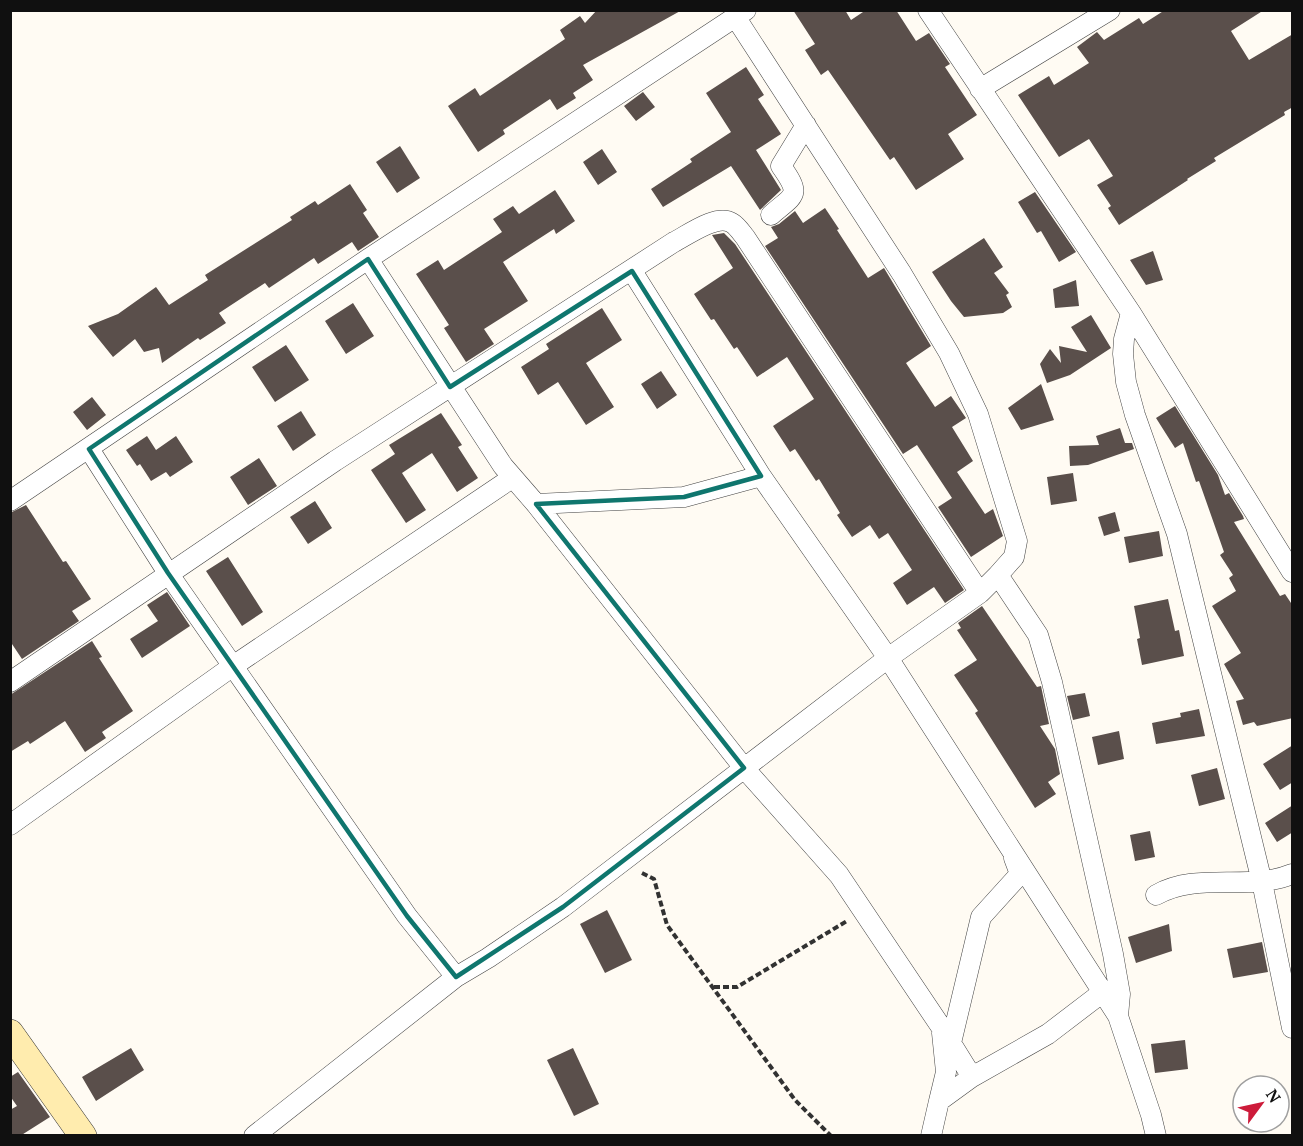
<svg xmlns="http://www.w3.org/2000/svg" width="1303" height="1146" font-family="'PT Serif',serif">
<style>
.building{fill:#5a4f4b}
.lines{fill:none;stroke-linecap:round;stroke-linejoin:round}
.street-casing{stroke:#434343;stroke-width:21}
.secondary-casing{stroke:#323232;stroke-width:28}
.path{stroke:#323232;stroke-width:4;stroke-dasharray:6 3;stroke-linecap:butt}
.street{stroke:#fff;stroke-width:20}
.secondary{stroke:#ffecae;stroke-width:27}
.marked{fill:none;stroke:#0f766e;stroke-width:4.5;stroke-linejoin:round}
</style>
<rect width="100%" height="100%" fill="#fffbf3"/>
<path class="building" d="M 597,10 L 682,10 L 583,65 L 593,80 L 573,93 L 576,98 L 557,110 L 550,99 L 503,130 L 505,134 L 478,152 L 448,106 L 475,88 L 480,96 L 565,39 L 560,30 L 580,16 L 585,23 Z
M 793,10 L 845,10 L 851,20 L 866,10 L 896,10 L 916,41 L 929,33 L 950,64 L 945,67 L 977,115 L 948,134 L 964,159 L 916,190 L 894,157 L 890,160 L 828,70 L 821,75 L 805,50 L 815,44 Z
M 1165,10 L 1264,10 L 1231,31 L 1249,60 L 1293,34 L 1293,107 L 1284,112 L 1285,115 L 1214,158 L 1216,161 L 1187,179 L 1188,180 L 1119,225 L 1108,208 L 1111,206 L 1097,185 L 1113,176 L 1089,139 L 1059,157 L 1018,95 L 1049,76 L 1054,85 L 1089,63 L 1077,47 L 1097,32 L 1104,40 L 1139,18 L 1143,24 Z
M 746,67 L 764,95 L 758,99 L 781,134 L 756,150 L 781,190 L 760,210 L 731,166 L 663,207 L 651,189 L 692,162 L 690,159 L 731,132 L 706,93 Z
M 643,92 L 655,107 L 636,121 L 624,106 Z
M 400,146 L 420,178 L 397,193 L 376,162 Z
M 602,149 L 617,172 L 598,185 L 583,162 Z
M 350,184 L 367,210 L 363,213 L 379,237 L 358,251 L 352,242 L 318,264 L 314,258 L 269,288 L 265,283 L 219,313 L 226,323 L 200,340 L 198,338 L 162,363 L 159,348 L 144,352 L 135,339 L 113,357 L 88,326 L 118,314 L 156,287 L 169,305 L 208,280 L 205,275 L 292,220 L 290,217 L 315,201 L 318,205 Z
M 555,190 L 575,221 L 556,234 L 554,229 L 503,262 L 528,301 L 484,329 L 494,344 L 466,362 L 444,328 L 449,325 L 416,274 L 438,260 L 444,270 L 502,232 L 493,219 L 513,206 L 519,214 Z
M 1035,192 L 1076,252 L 1059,262 L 1041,231 L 1037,233 L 1018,202 Z
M 825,208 L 839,229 L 837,230 L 868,278 L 884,268 L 931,346 L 906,363 L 935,407 L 951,396 L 966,418 L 952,427 L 973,461 L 957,472 L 985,514 L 993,509 L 1003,536 L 971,557 L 938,507 L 952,498 L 917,445 L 903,454 L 765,246 L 778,238 L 771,227 L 779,224 L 795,211 L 803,223 Z
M 724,233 L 735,244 L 964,590 L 945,603 L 934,587 L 907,605 L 893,583 L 912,570 L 888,533 L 879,539 L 870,525 L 852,537 L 837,515 L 840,513 L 819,479 L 816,481 L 795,449 L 790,452 L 773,426 L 814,399 L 787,357 L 757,377 L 737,347 L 734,349 L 714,319 L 711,320 L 694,294 L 733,268 L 712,235 Z
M 984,238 L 1003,267 L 994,273 L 1009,293 L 1006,295 L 1012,307 L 1003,313 L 964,317 L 951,301 L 932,272 Z
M 1153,251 L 1163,280 L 1146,285 L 1130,260 Z
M 1076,280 L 1079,306 L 1055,308 L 1053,289 Z
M 353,303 L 374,336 L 346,354 L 325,321 Z
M 602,308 L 622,340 L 586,363 L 614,407 L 586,425 L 558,382 L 538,395 L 521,367 L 549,349 L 546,344 Z
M 1091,315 L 1111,348 L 1070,375 L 1047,383 L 1040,364 L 1050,349 L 1061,363 L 1059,346 L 1087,352 L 1071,327 Z
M 286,345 L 309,380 L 275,402 L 252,367 Z
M 661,371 L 677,395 L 657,409 L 641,384 Z
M 1041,384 L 1054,420 L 1021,430 L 1008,408 Z
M 92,397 L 106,415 L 87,430 L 73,412 Z
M 1175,406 L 1218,475 L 1225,495 L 1229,493 L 1243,516 L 1244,519 L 1234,522 L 1280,596 L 1285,594 L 1293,606 L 1293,718 L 1257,726 L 1254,722 L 1243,725 L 1236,701 L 1244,699 L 1224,664 L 1241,653 L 1212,606 L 1236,591 L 1229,578 L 1233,575 L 1220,555 L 1224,552 L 1199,481 L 1196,482 L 1183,443 L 1175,448 L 1156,418 Z
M 301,411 L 316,435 L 293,451 L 277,426 Z
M 441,413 L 462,445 L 458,447 L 478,478 L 457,492 L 432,453 L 402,473 L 426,510 L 406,523 L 371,470 L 395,454 L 389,445 Z
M 1120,428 L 1125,443 L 1132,443 L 1134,449 L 1088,465 L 1070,466 L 1069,446 L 1099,445 L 1096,436 Z
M 147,436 L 156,450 L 176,436 L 193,462 L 170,477 L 166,472 L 151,481 L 140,464 L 137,466 L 126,450 Z
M 259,458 L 277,486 L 248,505 L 230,477 Z
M 1073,473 L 1077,501 L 1051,505 L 1047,477 Z
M 315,501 L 332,528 L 308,544 L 290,517 Z
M 26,505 L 63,562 L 66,561 L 91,599 L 72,611 L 79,621 L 22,659 L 10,641 L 10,513 Z
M 1115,512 L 1120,531 L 1104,536 L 1098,517 Z
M 1159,531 L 1163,556 L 1129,563 L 1124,537 Z
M 228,557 L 263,612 L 242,626 L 206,571 Z
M 167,592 L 190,626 L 142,658 L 130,639 L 158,621 L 147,605 Z
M 1168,599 L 1175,631 L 1179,630 L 1184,656 L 1142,665 L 1137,639 L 1140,638 L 1134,606 Z
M 982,606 L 1037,687 L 1041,686 L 1049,724 L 1040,726 L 1055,749 L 1060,774 L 1048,782 L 1056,794 L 1035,808 L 975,713 L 978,711 L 954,675 L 977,660 L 957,630 L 961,628 L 958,623 Z
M 92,641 L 102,657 L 99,658 L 133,711 L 102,732 L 106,738 L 85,752 L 65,721 L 30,744 L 28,741 L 10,752 L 10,695 Z
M 1085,693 L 1090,716 L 1073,720 L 1067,696 Z
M 1199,709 L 1205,736 L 1156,744 L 1152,723 L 1181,717 L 1180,713 Z
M 1119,731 L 1124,759 L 1098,765 L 1092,737 Z
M 1293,745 L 1293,782 L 1280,790 L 1263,764 Z
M 1217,768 L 1225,799 L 1199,806 L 1191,775 Z
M 1293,805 L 1293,832 L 1277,842 L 1265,823 Z
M 1150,831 L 1155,857 L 1135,861 L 1130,835 Z
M 607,910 L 632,960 L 605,973 L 580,924 Z
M 1169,924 L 1172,951 L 1136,963 L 1128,937 Z
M 1262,942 L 1268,972 L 1233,978 L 1227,949 Z
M 1185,1040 L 1188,1069 L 1155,1073 L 1151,1044 Z
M 131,1048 L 144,1070 L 96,1101 L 82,1077 Z
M 573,1048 L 599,1104 L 574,1116 L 547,1060 Z
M 18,1072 L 50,1117 L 20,1136 L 10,1136 L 10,1110 L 17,1106 L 10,1096 L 10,1077 Z"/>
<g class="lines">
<g class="street-casing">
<path id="street" d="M 928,10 L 1131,313 L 1292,572
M 736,18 L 902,274 L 949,353 L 978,414 L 1017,541 L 1014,557 L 998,575 L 1038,635 L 1052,682 L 1113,954 L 1120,994 L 1118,1016
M 980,89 L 1110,10
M 771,215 C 795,194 802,196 781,166 L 806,125
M 368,259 L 503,466 L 536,504 L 744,768 L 839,875 L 941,1027 L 972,1077
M 632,271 L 761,476 L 888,658 L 1118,1016 L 1151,1115 L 1156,1136
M 1131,313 L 1124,339 L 1123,354 L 1126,382 L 1135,415 L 1177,534 L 1262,882 L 1292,1028
M 89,449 L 168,573 L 407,916 L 456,977 L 488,958 L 563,907 L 888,658 L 980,593 L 998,575
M 10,501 L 368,259 L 746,10
M 536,504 L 684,497 L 761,476
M 10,682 L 335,461 L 674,242 C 688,235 717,213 732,223 C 737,226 741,232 745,237 L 980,593
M 10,825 L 233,666 L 512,478
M 1156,895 C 1198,871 1249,892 1292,874
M 951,1043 L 981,917 L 1020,874 L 1014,858
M 939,1101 L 946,1072 L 942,1033
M 254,1136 L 456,977
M 931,1136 L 939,1101 L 972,1077 L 1048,1034 L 1103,992"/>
</g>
<g class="secondary-casing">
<path id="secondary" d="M 10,1033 L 83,1136"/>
</g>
<path class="path" d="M 642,873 L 654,879 L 667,925 L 795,1100 L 831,1136
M 714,987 L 737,987 L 847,921"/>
<use href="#street" class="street"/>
<use href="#secondary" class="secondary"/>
</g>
<path class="marked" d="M 368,259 L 450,387 L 632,271 L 761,476 L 684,497 L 536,504 L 744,768 L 563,907 L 456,977 L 407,916 L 168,573 L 89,449 Z"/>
<rect width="1303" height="1146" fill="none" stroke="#101010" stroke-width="24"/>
<g transform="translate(1261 1104) rotate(57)"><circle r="28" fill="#ffffff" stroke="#9f9f9f" stroke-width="1.5"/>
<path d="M0-4.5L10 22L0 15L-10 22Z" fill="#cd1b3a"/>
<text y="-9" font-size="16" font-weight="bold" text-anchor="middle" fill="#101010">N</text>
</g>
</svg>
